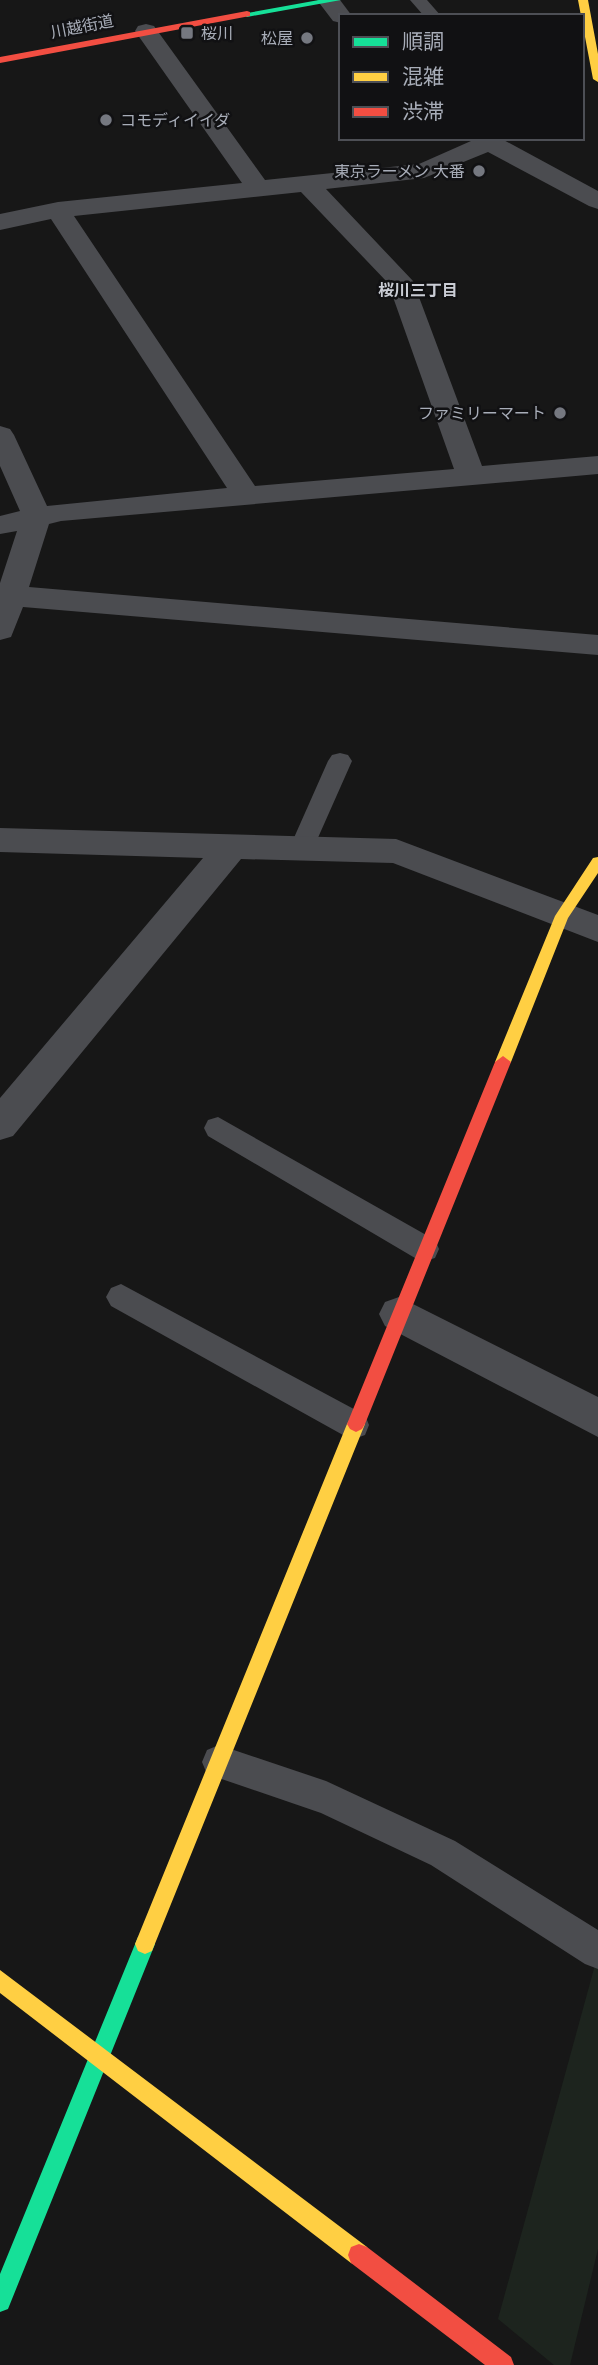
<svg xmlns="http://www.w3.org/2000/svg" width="598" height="2365" font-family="Roboto,'Noto Sans JP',sans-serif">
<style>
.green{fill:#1d241e}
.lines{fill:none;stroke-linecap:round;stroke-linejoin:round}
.lane{fill:#4b4c50;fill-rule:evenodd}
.street{fill:#4b4c50;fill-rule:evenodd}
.fast{fill:#16e098;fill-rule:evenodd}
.slow{fill:#ffcf43;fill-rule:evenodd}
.jam{fill:#f24e42;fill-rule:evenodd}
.poi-dot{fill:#757880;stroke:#111113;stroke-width:2.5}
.labels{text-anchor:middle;stroke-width:5;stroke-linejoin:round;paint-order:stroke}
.far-street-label{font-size:16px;fill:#a8adb8;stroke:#111113}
.far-poi-label{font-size:16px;fill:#a8adb8;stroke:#111113;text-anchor:end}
.far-neighbourhood-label{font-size:16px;font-weight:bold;fill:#c9ccd4;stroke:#111113}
</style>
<rect width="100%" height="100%" fill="#171717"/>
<path class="green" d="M 598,1954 L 598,2249 L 570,2365 L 554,2365 L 498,2319 Z"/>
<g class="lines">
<path class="lane" d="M 410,0 L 427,0 L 441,16 L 424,16 Z
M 340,753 L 348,755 L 352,761 L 313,849 L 310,855 L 301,858 L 292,855 L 289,849 L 328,761 L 332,755 Z
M 218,1117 L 435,1240 L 439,1249 L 435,1258 L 425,1261 L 415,1258 L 208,1136 L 204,1128 L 208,1120 Z
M 121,1284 L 365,1415 L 369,1425 L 365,1435 L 354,1439 L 343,1435 L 111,1306 L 106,1297 L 111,1288 Z
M 219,1745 L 326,1781 L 455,1841 L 598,1930 L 598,1969 L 585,1964 L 431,1865 L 321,1813 L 207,1774 L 202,1762 L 207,1750 Z"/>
<path class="street" d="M 317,0 L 340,0 L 352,16 L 341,16 L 341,23 L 333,21 Z
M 146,24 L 154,26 L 265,180 L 419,164 L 471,141 L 469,138 L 500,138 L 598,191 L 598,209 L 589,206 L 488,152 L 424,178 L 326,189 L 413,281 L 482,466 L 598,456 L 598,474 L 61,521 L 49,524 L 29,587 L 598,635 L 598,655 L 23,607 L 11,637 L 0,640 L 0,583 L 17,531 L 0,534 L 0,516 L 20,511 L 0,466 L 0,426 L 10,429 L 14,435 L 47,506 L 227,488 L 51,219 L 0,230 L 0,214 L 58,202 L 242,183 L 135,31 L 138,26 ZM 301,192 L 388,283 L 454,469 L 255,486 L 74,216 Z
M 0,828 L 396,839 L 598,915 L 598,942 L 393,863 L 241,859 L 13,1136 L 0,1140 L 0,1098 L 203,858 L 0,852 Z
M 399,1297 L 598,1397 L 598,1437 L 385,1326 L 379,1314 L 385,1302 Z"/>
<path class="fast" d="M 319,0 L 341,0 L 247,17 L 242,14 Z
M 145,1934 L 152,1937 L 155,1944 L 8,2309 L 0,2312 L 0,2274 L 138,1937 Z"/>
<path class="slow" d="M 578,0 L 588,0 L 598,54 L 598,82 L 593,79 Z
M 598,857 L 598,873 L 568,918 L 511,1062 L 508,1066 L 498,1066 L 495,1062 L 555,916 L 593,858 Z
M 356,1416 L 362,1419 L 365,1424 L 152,1951 L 145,1954 L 138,1951 L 135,1944 L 347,1424 L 350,1419 Z
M 0,1970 L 367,2247 L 370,2255 L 367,2263 L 359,2266 L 351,2263 L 0,1993 Z"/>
<path class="jam" d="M 247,11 L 250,12 L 250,16 L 0,63 L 0,57 Z
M 503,1056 L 511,1062 L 365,1424 L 362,1429 L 356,1432 L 350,1429 L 347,1424 L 495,1062 Z
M 359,2244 L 367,2247 L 511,2357 L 514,2365 L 485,2365 L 351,2263 L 348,2255 L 351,2247 Z"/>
</g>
<g class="poi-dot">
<rect x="180" y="26" width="14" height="14" rx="3.5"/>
<circle cx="307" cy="38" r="7"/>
<circle cx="106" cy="120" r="7"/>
<circle cx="479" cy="171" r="7"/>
<circle cx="560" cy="413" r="7"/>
</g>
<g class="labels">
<g class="far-street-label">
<text transform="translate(82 26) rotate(-11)" y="6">川越街道</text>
</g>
<g class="far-poi-label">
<text x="201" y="39" text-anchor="start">桜川</text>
<text x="293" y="44">松屋</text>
<text x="120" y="126" text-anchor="start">コモディイイダ</text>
<text x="465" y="177">東京ラーメン 大番</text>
<text x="546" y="419">ファミリーマート</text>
</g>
<g class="far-neighbourhood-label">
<text x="418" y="296">桜川三丁目</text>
</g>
</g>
<rect x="339" y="14" width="245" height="126" fill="#111113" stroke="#4d4f55" stroke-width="2"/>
<rect x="353" y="37" width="35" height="10" fill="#16e098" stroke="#4d4f55" stroke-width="2"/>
<text x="402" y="49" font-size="21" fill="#a8adb8">順調</text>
<rect x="353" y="72" width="35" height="10" fill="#ffcf43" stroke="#4d4f55" stroke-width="2"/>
<text x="402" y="84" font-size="21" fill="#a8adb8">混雑</text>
<rect x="353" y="107" width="35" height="10" fill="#f24e42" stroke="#4d4f55" stroke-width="2"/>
<text x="402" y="119" font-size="21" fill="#a8adb8">渋滞</text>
</svg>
